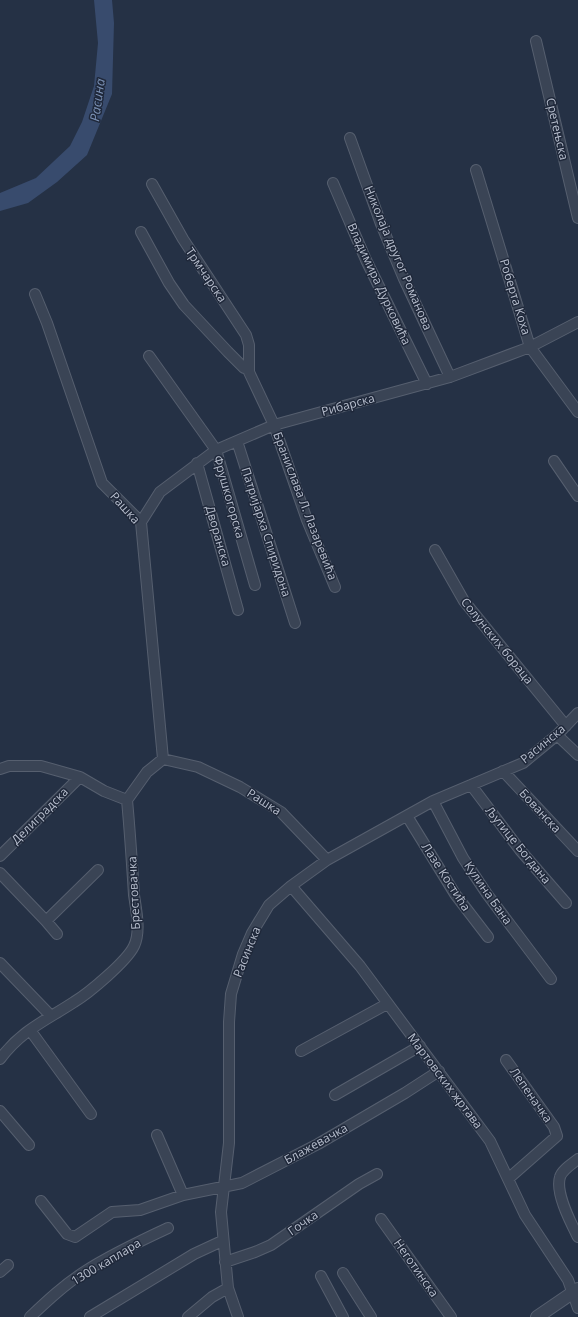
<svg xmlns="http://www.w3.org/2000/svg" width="578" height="1317" font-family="'Open Sans',sans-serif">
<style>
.water{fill:#384b6d}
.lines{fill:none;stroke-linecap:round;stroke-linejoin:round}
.minor-casing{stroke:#565f6f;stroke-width:12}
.tertiary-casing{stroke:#565f6f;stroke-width:14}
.minor{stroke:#3a4455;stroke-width:10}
.tertiary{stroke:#3a4455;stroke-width:12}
.labels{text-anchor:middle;stroke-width:3;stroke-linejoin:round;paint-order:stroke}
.street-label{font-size:12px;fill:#b8bfce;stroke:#1f283a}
.water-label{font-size:13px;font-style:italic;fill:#7d93b7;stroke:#1f283a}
</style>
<rect width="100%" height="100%" fill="#253145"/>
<path class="water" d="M 94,0 L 112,0 L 114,23 L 112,94 L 87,155 L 57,182 L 28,203 L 0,211 L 0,193 L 36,178 L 70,146 L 82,122 L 94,86 L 98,43 Z"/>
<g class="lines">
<g class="minor-casing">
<path id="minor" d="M 536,41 L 578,218
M 350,138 L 381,224 L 404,279 L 450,377
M 476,170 L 530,347 L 578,412
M 333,183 L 366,260 L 427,384
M 152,184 L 183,239 L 246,335 L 249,345 L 249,372 L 274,425 L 307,520 L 335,587
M 141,232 L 169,283 L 184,305 L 228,352 L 244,368 L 248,368
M 35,294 L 47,323 L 102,483 L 141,522 L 163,759
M 149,356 L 216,450 L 255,585
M 237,441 L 295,623
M 554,461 L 578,496
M 197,463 L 238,610
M 141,522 L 160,492 L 216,450 L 274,425 L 450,377 L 530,347 L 578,322
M 435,550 L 464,601 L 566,726
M 557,735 L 578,755
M 0,769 L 9,766 L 41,766 L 80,777 L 104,791 L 127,800
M 503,771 L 578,851
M 471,785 L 520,850 L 566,903
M 127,800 L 147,772 L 163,759 L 198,767 L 240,787 L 281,812 L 327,860
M 433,801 L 463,858 L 487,894 L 551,979
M 407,816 L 455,894 L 488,937
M 0,856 L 80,777
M 0,873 L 46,921 L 57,934
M 291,886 L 360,966 L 490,1141 L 525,1215 L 568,1280 L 578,1308
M 46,921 L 98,870
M 0,963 L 50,1015
M 30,1030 L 91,1114
M 301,1051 L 387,1004
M 0,1059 C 22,1030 45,1021 74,1002 C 89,993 127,961 134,946 C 141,932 136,909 134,895 C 132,863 130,832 127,800
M 506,1060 L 554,1127 L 557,1136 L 508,1179
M 335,1095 L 420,1046
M 0,1111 L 29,1145
M 157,1135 L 183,1195
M 578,1159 C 572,1164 562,1170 560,1177 C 555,1193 571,1223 578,1237
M 41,1201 L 67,1234 L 75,1237 L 112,1212 L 140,1210 L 183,1195 L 242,1183 L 318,1144 L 405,1093 L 439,1071
M 381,1219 L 451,1317
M 225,1262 L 255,1252 L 271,1245 L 359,1184 L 377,1174
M 0,1272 L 8,1265
M 343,1273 L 371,1317
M 321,1276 L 343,1317
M 30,1317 C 47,1301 64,1285 84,1272 C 110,1255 140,1241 168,1228
M 90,1317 L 194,1254 L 222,1241
M 188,1317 L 212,1297 L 228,1288
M 238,1317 L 228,1288 L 221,1212 L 229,1143 L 229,1022 L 231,994 L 243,954 L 252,933 L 269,905 L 291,886 L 327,860 L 433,801 L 523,763 L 557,735 L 578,713"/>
</g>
<g class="tertiary-casing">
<path id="tertiary" d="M 537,1317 L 578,1289"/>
</g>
<use href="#minor" class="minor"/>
<use href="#tertiary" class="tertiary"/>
</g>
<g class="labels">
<g class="street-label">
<text transform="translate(557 129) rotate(77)" y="4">Сретењска</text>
<text transform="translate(398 258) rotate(67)" y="4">Николаја другог Романова</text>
<text transform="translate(206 275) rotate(56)" y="4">Трмчарска</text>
<text transform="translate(379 284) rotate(65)" y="4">Владимира Дурковића</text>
<text transform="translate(515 297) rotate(73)" y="4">Роберта Коха</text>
<text transform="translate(348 405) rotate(-15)" y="4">Рибарска</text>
<text transform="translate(229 497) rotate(74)" y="4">Фрушкогорска</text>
<text transform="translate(305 506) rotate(69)" y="4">Бранислава Л. Лазаревића</text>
<text transform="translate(125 508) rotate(48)" y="4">Рашка</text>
<text transform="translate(266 532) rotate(72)" y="4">Патријарха Спиридона</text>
<text transform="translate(218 536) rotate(74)" y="4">Дворанска</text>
<text transform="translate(497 641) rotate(51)" y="4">Солунских бораца</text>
<text transform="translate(543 744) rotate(-39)" y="4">Расинска</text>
<text transform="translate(264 802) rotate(33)" y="4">Рашка</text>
<text transform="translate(540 811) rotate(47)" y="4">Бованска</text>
<text transform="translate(40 816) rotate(-45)" y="4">Делиградска</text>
<text transform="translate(518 845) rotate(51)" y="4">Љутице Богдана</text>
<text transform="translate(446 877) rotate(57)" y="4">Лазе Костића</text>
<text transform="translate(134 893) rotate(-93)" y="4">Брестовачка</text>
<text transform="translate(488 893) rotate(55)" y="4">Кулина Бана</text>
<text transform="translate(247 952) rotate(-68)" y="4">Расинска</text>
<text transform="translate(445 1081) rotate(53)" y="4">Мартовских жртава</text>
<text transform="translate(531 1095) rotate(55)" y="4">Лепеначка</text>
<text transform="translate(316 1144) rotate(-29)" y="4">Блажевачка</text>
<text transform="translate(303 1223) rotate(-35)" y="4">Гочка</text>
<text transform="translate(106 1262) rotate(-31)" y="4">1300 каплара</text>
<text transform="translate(416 1268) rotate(55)" y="4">Неготинска</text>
</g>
<g class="water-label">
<text transform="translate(97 100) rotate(-82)" y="5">Расина</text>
</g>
</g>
</svg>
